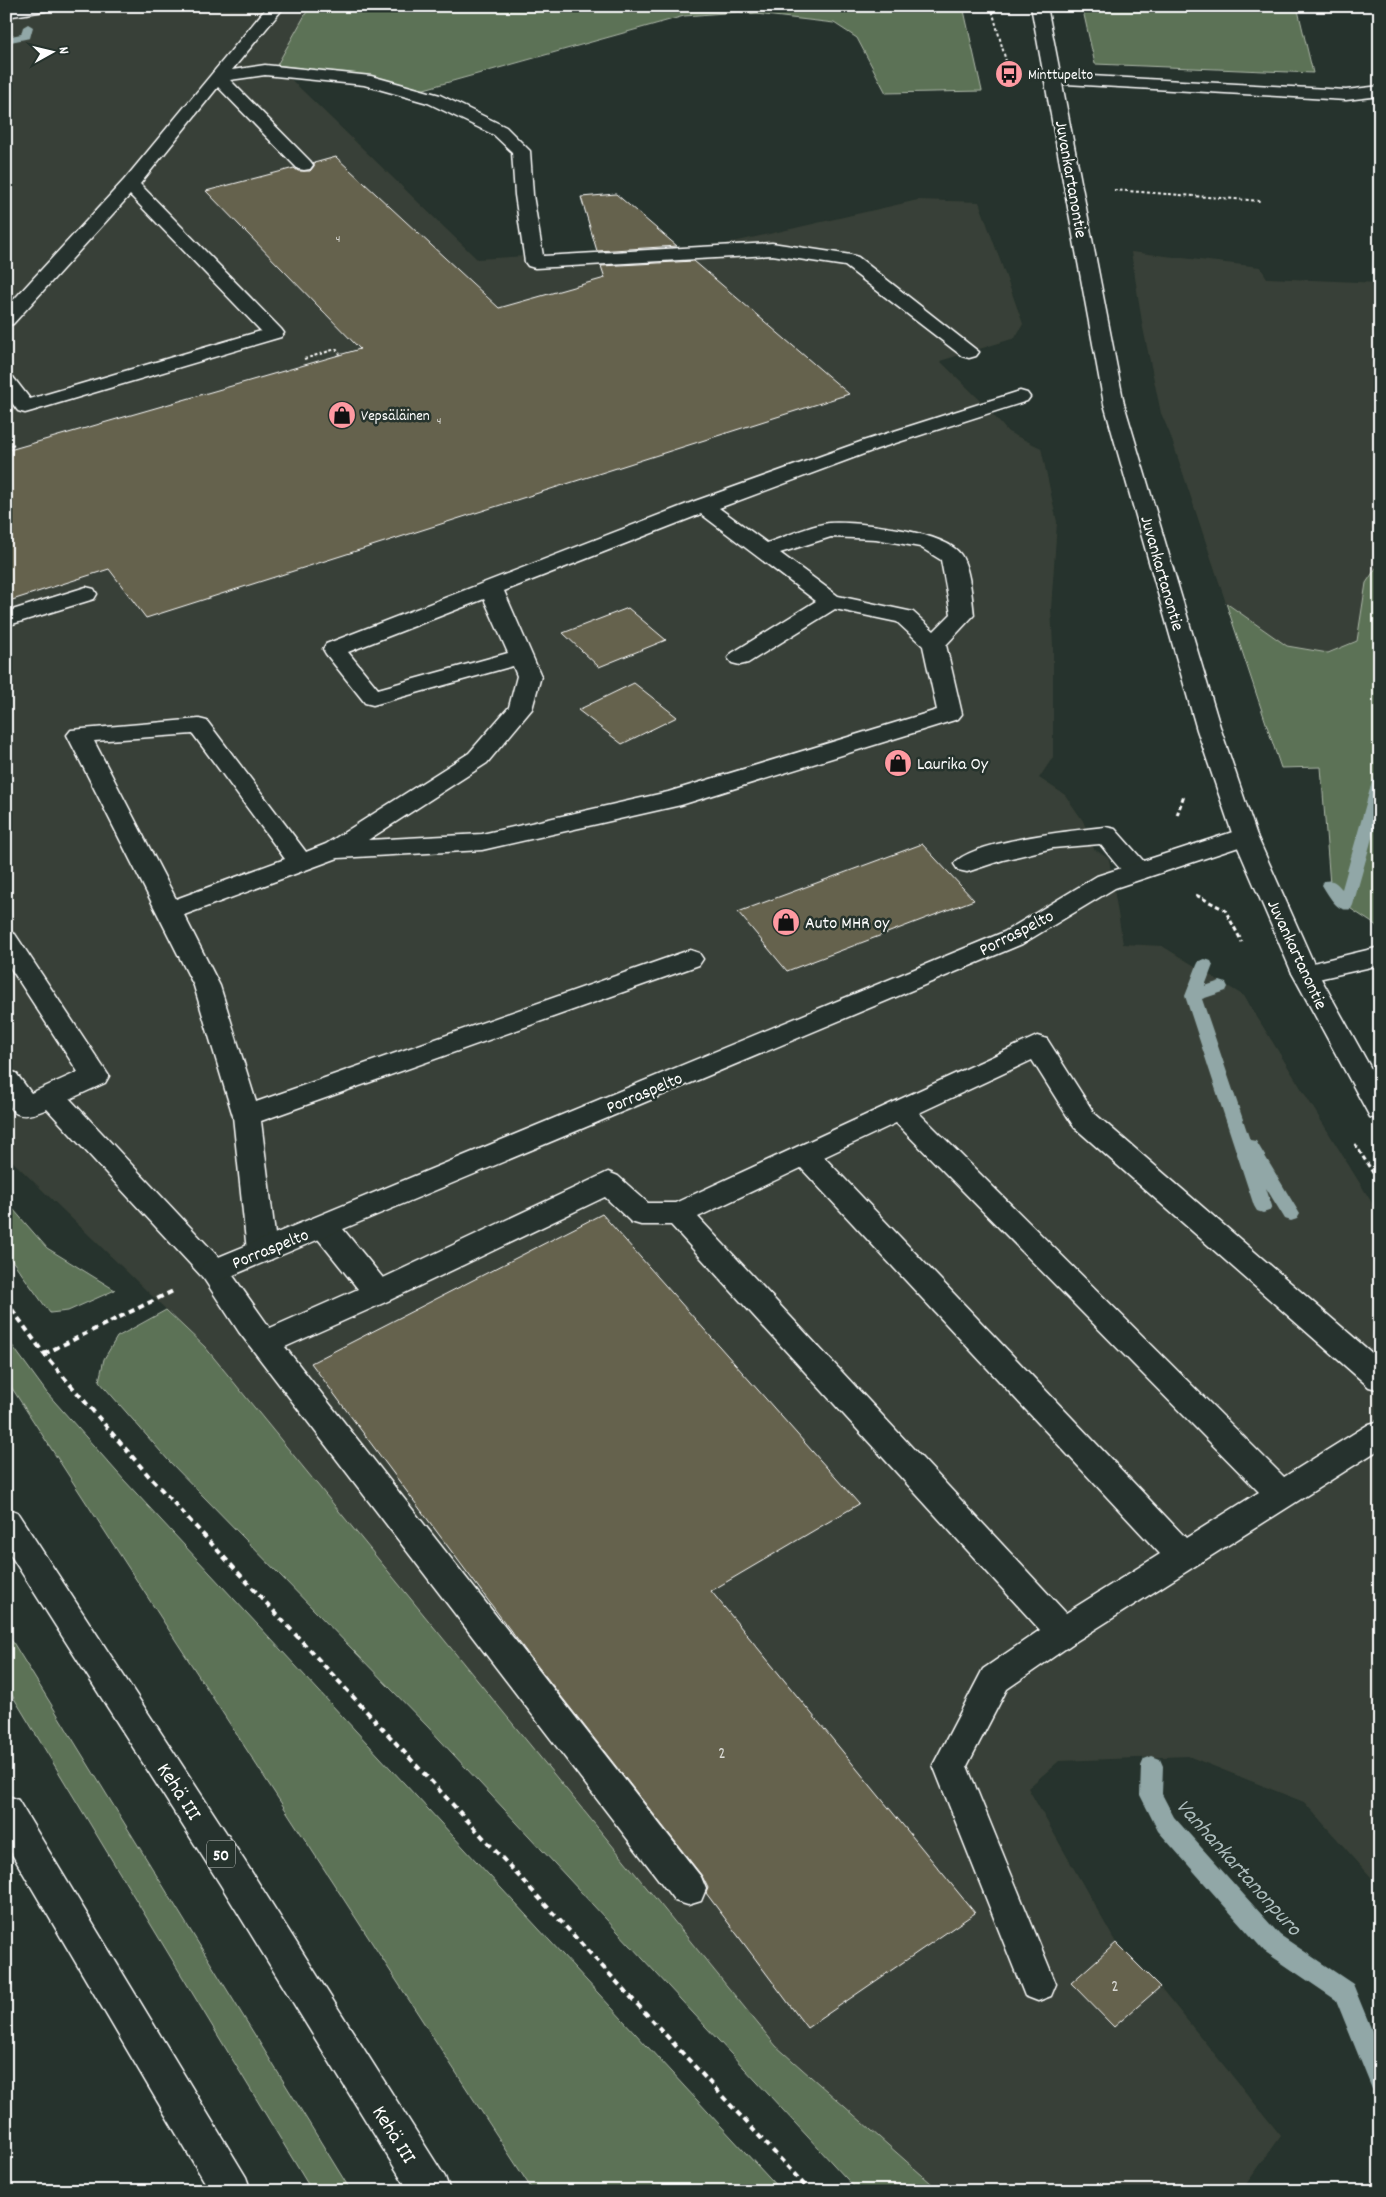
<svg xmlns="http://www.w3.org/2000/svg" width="1386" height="2197" font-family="Dekko,sans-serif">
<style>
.built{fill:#394137}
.green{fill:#5c7256;stroke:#aeb8aa}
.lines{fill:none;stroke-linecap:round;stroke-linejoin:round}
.stream{fill:#91a7a7;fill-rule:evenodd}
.building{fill:#65624e;stroke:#fff}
.lane-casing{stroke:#fff;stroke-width:3}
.street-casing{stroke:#fff;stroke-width:3}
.secondary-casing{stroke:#fff;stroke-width:3}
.highway-casing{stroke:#fff;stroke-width:3}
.path-far2{stroke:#fff;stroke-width:2;stroke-dasharray:3 2.5;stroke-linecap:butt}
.path-far1{stroke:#fff;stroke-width:3;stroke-dasharray:4.5 3;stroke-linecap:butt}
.path{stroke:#fff;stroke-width:4;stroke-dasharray:6 4.5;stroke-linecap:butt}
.lane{fill:#26332d;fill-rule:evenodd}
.street{fill:#26332d;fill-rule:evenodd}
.secondary{fill:#26332d;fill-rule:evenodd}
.highway{fill:#26332d;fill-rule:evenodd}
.labels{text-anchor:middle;stroke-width:5;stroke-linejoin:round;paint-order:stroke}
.far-number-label{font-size:12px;fill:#d8d8d3}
.far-poi-label{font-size:15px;fill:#fff;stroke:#26332d;text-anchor:start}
.shield{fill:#26332d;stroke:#bec2c0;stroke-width:1}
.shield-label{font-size:16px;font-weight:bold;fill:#fff}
.street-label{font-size:18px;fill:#fff;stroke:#26332d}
.poi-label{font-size:18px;fill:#fff;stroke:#26332d;text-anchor:start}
.near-number-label{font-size:18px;fill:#d8d8d3}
.near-street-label{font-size:21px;fill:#fff;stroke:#26332d}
.near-water-label{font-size:22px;font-style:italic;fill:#adbdbd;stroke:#26332d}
</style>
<rect width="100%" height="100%" fill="#26332d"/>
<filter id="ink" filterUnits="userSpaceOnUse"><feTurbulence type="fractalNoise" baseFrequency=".02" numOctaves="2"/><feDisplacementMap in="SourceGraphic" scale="10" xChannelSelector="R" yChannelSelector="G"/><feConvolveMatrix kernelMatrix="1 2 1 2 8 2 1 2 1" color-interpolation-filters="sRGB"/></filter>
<g filter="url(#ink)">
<path class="built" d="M 45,6 L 310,6 L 277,66 L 477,259 L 725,244 L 918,200 L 979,202 L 1023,324 L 1015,338 L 940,361 L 980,400 L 1008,432 L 1041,448 L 1057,522 L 1051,609 L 1053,646 L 1053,757 L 1039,778 L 1065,795 L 1083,821 L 1094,849 L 1109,859 L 1123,944 L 1162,946 L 1244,996 L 1380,1216 L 1380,1887 L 1304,1802 L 1188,1756 L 1059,1761 L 1028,1788 L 1116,1943 L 1160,1987 L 1281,2136 L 1241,2191 L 940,2191 L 776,2046 L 205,1347 L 6,1155 L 6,12 Z
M 1131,252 L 1260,267 L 1267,278 L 1380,283 L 1380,562 L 1366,583 L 1357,641 L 1328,653 L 1286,646 L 1226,603 L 1170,434 L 1161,413 L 1143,328 Z"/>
<path class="green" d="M 310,6 L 963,6 L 982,91 L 886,93 L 857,38 L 834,23 L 739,12 L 684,16 L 417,91 L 371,78 L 277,65 Z
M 1082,6 L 1297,6 L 1313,73 L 1095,64 Z
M 1380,562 L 1380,928 L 1345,905 L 1330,885 L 1321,767 L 1281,768 L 1226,603 L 1287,646 L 1328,653 L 1357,641 L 1366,583 Z
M 6,1201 L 47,1248 L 115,1290 L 68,1311 L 50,1313 L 6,1252 Z
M 166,1310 L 205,1347 L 776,2046 L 940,2191 L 858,2191 L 428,1727 L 168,1460 L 99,1381 L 104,1359 L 117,1337 Z
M 6,1337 L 47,1393 L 124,1480 L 781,2191 L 533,2191 L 6,1379 Z
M 6,1631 L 351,2191 L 312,2191 L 6,1685 Z"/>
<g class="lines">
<path class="stream" d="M 28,24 L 33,27 L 30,38 L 6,43 L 6,37 L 21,34 L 23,27 Z
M 1380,777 L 1380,810 L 1353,905 L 1351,909 C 1337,913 1329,896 1322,885 L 1324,881 C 1333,879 1336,882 1342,889 L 1372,782 L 1375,779 Z
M 1205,959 L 1211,961 L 1213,965 L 1205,986 L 1220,981 L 1226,983 L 1228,987 L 1226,991 L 1202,999 L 1250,1140 L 1256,1141 L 1297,1209 L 1300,1214 L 1297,1219 L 1291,1221 L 1285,1219 L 1266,1188 L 1272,1206 L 1269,1211 L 1263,1213 L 1257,1211 L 1254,1206 L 1185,996 L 1197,965 L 1199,961 Z
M 1152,1756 L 1160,1759 L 1163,1766 L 1162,1794 L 1174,1817 L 1280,1935 L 1353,1984 L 1380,2050 L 1380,2093 L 1372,2089 L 1336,2000 L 1264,1951 L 1158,1831 L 1140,1795 L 1141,1766 L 1144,1759 Z"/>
</g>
<path class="building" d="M 336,157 L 499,308 L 605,278 L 601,266 L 694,261 L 849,394 L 146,618 L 109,569 L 6,602 L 6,451 L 360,349 L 206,191 L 294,168 L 298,171 L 310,171 L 314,166 L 314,163 Z
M 616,194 L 677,246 L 597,251 L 581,197 Z
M 628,608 L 666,640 L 599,667 L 563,633 Z
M 634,683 L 677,717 L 622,744 L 578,710 Z
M 922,844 L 974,900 L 787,971 L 738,912 Z
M 602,1214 L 859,1504 L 711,1591 L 975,1913 L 807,2028 L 706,1893 L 708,1888 L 702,1876 L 528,1654 L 311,1363 Z
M 1116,1943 L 1160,1987 L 1114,2027 L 1071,1983 Z"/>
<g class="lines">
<g class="lane-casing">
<path id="lane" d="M 268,6 L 285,6 L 232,70 L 265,65 L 371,76 L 440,95 L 506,127 L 530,151 L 533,195 L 543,256 L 772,243 L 851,255 L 858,257 L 979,352 L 976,356 L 969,358 L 962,356 L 845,266 L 772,255 L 535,268 L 528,266 L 525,262 L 515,195 L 512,152 L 494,135 L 428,103 L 364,85 L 265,75 L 230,80 L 310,161 L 313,165 L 310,169 L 304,170 L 298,169 L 218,87 L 140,184 L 281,329 L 284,333 L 281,337 L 32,411 L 25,413 L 18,411 L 6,395 L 6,375 L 13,377 L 30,399 L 261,331 L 130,195 L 13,324 L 6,326 L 6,308 L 124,180 Z
M 1054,74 L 1346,90 L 1380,86 L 1380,96 L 1346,100 L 1048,83 L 1045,79 L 1048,75 Z
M 1020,391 L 1027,393 L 1030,397 L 1027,401 L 877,449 L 719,508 L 767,543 C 785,537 810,525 829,523 C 856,521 946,531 961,555 C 970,569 972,598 974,615 L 946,645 L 962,714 L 958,719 L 681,805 L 482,850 L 338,858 L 184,915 L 220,986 L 256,1102 L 681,953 L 690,950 L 699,953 L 703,959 L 699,965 L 261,1121 L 277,1251 L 272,1259 L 262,1262 L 252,1259 L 247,1251 L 233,1116 L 194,986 L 67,735 L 71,730 L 199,719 L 207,721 L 306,852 L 326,844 L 469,753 L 509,707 L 517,676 L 513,666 L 373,705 L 365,703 L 326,654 L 323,649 L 326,644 L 695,501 L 863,441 ZM 701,514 L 816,601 L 732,653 L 728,658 L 732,663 L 740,665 L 748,663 L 835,609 L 897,622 L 923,646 L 937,710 L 668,792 L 482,834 L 368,840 L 487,763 L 532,709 L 541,676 L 504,591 ZM 831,537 L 876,539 L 920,547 L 941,560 L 951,614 L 934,631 L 913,612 L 838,596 L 780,553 ZM 484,599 L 508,653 L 378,689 L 348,652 ZM 193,734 L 285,859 L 176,899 L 94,741 Z
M 86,587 L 94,589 L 97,594 L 94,599 L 6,626 L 6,612 Z
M 1106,827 L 1115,829 L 1147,865 L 1151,871 L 1147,877 C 1125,883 1113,859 1100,844 L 1053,848 L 1003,860 L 967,872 L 958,870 L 954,864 C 969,841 1077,830 1106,827 Z
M 6,931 L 15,934 L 109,1076 L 105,1083 L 70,1099 L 224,1263 L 270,1328 L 358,1289 L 314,1234 L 310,1226 L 314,1218 L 324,1215 L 334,1218 L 383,1278 L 608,1172 L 618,1176 L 648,1203 L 675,1203 L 1037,1036 L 1047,1039 L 1094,1113 L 1380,1360 L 1380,1390 L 1369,1387 L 1074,1127 L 1032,1060 L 919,1113 L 1284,1477 L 1369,1424 L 1380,1421 L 1380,1449 L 1075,1642 L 1007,1689 L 967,1766 L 1056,1984 L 1051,1996 L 1038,2001 L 1025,1996 L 933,1765 L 983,1669 L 1040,1630 L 671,1225 L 641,1225 L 631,1222 L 605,1197 L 388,1301 L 285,1347 L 701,1877 L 706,1889 L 701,1901 L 688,1905 L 675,1901 L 239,1332 L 204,1279 L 47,1109 C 6,1127 6,1103 6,1070 L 16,1073 L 31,1093 L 78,1072 L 6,961 ZM 896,1123 L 1259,1492 L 1186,1538 L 824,1157 ZM 801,1168 L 1160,1554 L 1066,1613 L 698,1217 Z"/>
</g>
<g class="street-casing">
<path id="street" d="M 53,6 L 51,9 L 45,11 L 6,17 L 6,7 Z
M 1245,828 L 1254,830 L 1257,836 L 1254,842 L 1115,888 L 1022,944 L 224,1279 L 214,1282 L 204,1279 L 199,1271 L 204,1263 L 1004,932 L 1097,876 Z
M 1380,947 L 1380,965 L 1305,982 L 1296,979 L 1292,973 L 1296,967 Z"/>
</g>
<g class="secondary-casing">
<path id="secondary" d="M 1031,6 L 1047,6 L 1124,404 L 1221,730 L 1257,836 L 1318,973 L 1380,1085 L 1380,1120 L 1370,1117 L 1292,973 L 1233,836 L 1197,730 L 1104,404 Z"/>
</g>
<g class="highway-casing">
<path id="highway" d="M 6,1508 L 17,1512 L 244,1860 L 445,2177 L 450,2191 L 409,2191 L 220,1884 L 6,1548 Z
M 6,1795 L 18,1800 L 246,2177 L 251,2191 L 210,2191 L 6,1844 Z"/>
</g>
<path class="path-far2" d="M 991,6 L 1010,76
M 1114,190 L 1261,201
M 304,359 L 336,349 L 340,354
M 6,447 L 15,444"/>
<path class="path-far1" d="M 1177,815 L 1184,795
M 1196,895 L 1225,910 L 1242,942
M 1355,1144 L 1380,1184"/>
<path class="path" d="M 6,1301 L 44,1354 L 148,1475 L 810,2191
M 44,1354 L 173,1291"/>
<use href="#lane" class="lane"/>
<use href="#street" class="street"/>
<use href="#secondary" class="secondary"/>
<use href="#highway" class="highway"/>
</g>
</g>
<defs>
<g id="bus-disc" transform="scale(1.4375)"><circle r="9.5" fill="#ff9aa2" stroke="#26332d"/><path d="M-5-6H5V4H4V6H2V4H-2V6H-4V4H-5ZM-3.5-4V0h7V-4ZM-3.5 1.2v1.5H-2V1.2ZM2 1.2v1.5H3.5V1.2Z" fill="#111"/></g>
<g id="shop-disc" transform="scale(1.4375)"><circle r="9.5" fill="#ff9aa2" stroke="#26332d"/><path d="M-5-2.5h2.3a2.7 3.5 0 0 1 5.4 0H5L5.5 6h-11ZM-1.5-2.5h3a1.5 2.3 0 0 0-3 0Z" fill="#111"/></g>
</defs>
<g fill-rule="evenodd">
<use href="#bus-disc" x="1009" y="74"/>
<use href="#shop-disc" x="342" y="415"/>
<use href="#shop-disc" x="898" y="763"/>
<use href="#shop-disc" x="786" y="922"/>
</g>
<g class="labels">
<g class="far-number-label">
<text x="338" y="242">4</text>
<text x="439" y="424">4</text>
</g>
<g class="far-poi-label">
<text x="1028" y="79">Minttupelto</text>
<text x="361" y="420">Vepsäläinen</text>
</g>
<rect class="shield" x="207" y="1840.5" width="28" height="27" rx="4"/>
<g class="shield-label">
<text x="221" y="1860">50</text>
</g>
<g class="street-label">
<text transform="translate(1072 179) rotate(80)" y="6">Juvankartanontie</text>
<text transform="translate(1163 573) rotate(74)" y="6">Juvankartanontie</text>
<text transform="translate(1016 932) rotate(-27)" y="6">Porraspelto</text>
<text transform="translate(1298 954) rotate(65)" y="6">Juvankartanontie</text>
<text transform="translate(644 1092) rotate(-23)" y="6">Porraspelto</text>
<text transform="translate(270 1248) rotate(-22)" y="6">Porraspelto</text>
</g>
<g class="poi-label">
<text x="917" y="769">Laurika Oy</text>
<text x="805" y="928">Auto MHR oy</text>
</g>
<g class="near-number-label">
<text x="722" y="1758">2</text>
<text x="1115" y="1991">2</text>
</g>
<g class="near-street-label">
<text transform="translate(180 1791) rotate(57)" y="7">Kehä III</text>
<text transform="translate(395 2134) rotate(58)" y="7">Kehä III</text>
</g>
<g class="near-water-label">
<text transform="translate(1240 1866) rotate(48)" y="8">Vanhankartanonpuro</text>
</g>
</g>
<rect width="1386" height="2197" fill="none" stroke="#26332d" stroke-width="25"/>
<rect x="12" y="12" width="1361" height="2172" fill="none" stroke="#fff" stroke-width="2" filter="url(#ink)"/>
<g transform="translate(52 52) rotate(82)" stroke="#26332d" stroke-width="4" paint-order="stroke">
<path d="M0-4L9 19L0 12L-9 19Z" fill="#ffffff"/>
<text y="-8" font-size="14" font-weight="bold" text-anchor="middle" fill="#ffffff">N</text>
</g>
</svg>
